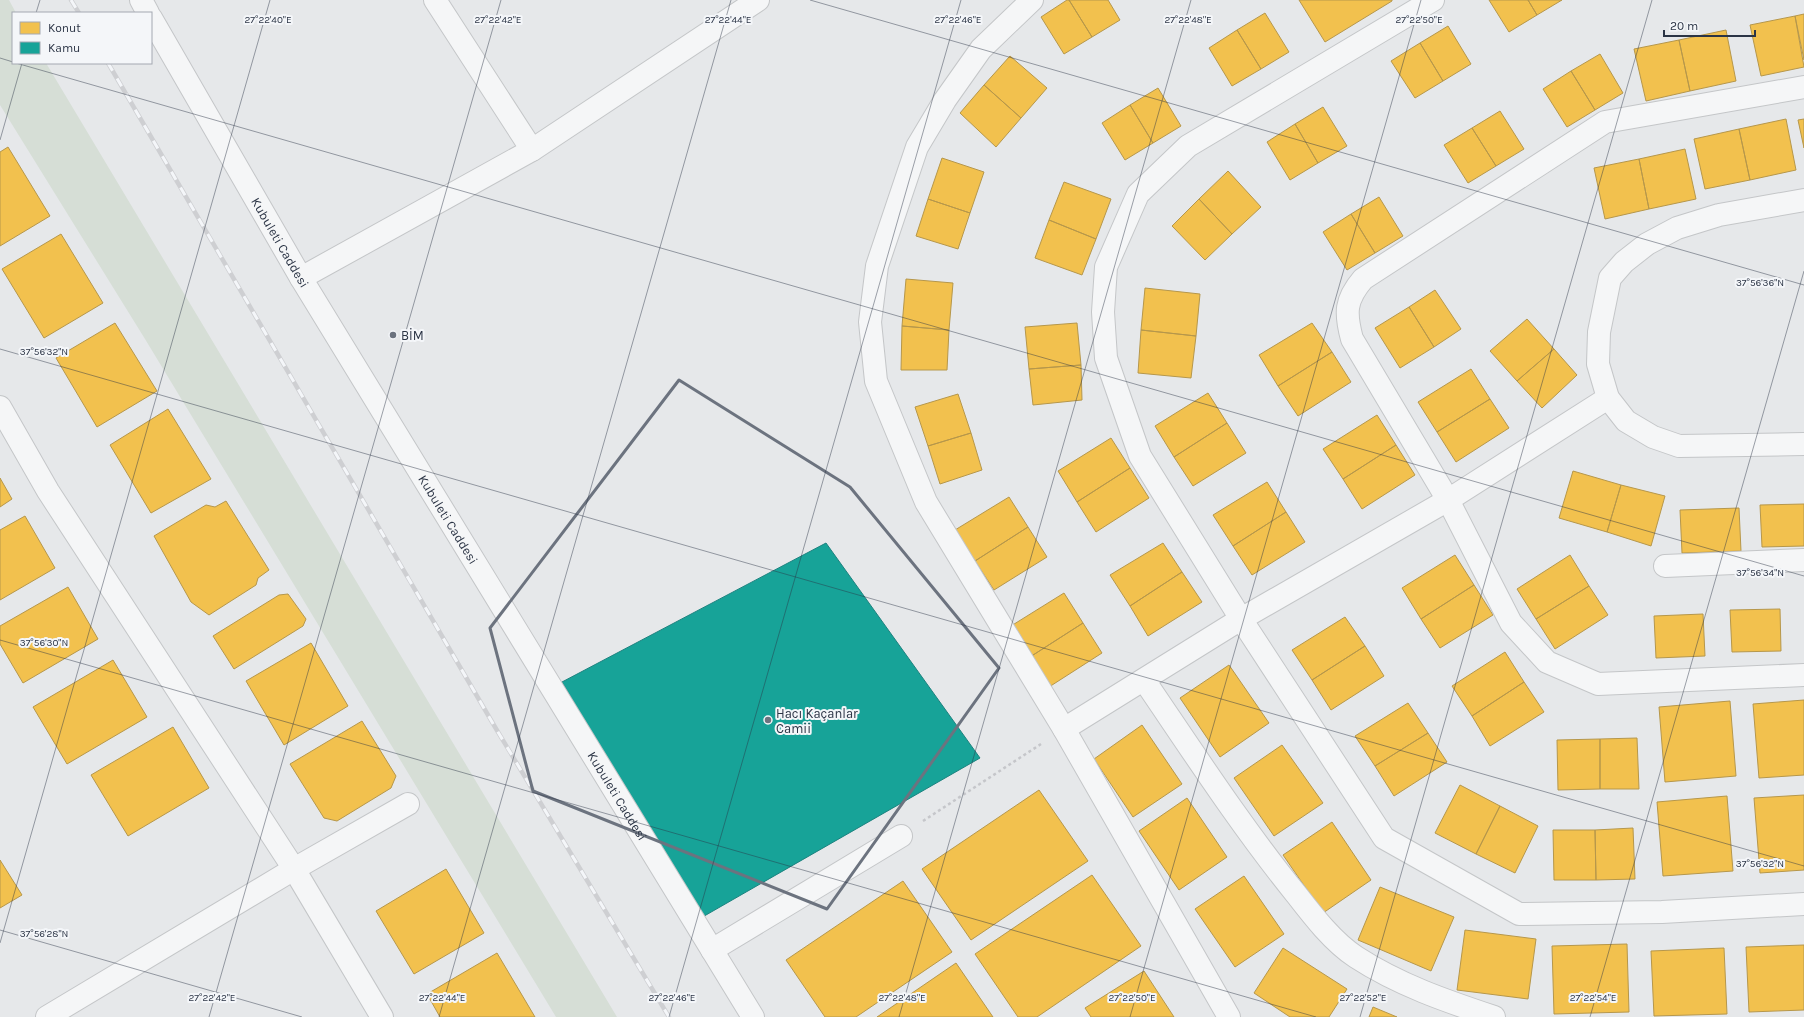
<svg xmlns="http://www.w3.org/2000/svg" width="1804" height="1017" font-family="Karla,sans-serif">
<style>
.green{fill:#d6ded6}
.homes{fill:#f2c14e;stroke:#b6974b}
.public{fill:#17a398;stroke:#1d827f}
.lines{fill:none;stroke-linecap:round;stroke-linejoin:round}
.minor-casing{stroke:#c4c6c8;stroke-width:24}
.path{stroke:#c5c6ca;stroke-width:2.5;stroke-dasharray:3 3;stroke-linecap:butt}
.minor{stroke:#f5f6f7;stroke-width:22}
.rail-casing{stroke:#cecfd2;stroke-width:4.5}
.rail{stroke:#f4f6f9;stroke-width:3;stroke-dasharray:9;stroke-linecap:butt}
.marked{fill:none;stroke:#6c737f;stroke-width:3;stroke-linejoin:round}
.ticks{fill:none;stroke:#2b3445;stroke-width:1;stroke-opacity:0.45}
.poi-dot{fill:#6c737f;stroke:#f4f6f9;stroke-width:1.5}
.labels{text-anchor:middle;stroke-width:4;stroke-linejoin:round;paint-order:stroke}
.street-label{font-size:13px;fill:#2b3445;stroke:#f4f6f9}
.poi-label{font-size:13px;fill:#2b3445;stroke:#f4f6f9;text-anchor:start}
.ticks-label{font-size:10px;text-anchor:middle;fill:#2b3445;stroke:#f4f6f9;stroke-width:4;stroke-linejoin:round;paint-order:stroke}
</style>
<rect width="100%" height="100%" fill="#e6e8ea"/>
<path class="green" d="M 0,0 L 9,0 L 16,13 L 13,13 L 13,63 L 46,63 L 617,1017 L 556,1017 L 145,339 L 0,105 Z"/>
<path class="homes" d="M 1067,0 L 1069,0 L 1092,37 L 1064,54 L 1041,17 Z
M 1069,0 L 1108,0 L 1120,20 L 1092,37 Z
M 1299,0 L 1392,0 L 1392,1 L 1325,42 Z
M 1489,0 L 1528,0 L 1537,15 L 1509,32 Z
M 1528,0 L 1562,0 L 1537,15 Z
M 1265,13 L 1289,52 L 1261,69 L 1237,30 Z
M 1804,14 L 1804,60 L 1795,16 Z
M 1795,16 L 1804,67 L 1761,76 L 1750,25 Z
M 1448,26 L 1471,64 L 1443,81 L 1420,43 Z
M 1237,30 L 1261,69 L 1232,86 L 1209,48 Z
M 1726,30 L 1736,81 L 1690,91 L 1679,40 Z
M 1679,40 L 1690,91 L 1646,101 L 1634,49 Z
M 1420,43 L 1443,81 L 1415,98 L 1391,61 Z
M 1600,54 L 1623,93 L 1595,110 L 1571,71 Z
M 1010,56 L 1047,88 L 1021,118 L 984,85 Z
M 1571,71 L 1595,110 L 1567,127 L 1543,89 Z
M 984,85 L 1021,118 L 996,147 L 960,113 Z
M 1158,88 L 1181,126 L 1153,143 L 1130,105 Z
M 1130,105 L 1153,143 L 1125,160 L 1102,123 Z
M 1323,107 L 1347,146 L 1318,163 L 1295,124 Z
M 1500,111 L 1524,149 L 1496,166 L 1472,128 Z
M 1786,119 L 1796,170 L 1750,180 L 1739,129 Z
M 1804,119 L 1804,148 L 1798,120 Z
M 1295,124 L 1318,163 L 1290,180 L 1267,142 Z
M 1472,128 L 1496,166 L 1468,183 L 1444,145 Z
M 1739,129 L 1750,180 L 1705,189 L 1694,139 Z
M 8,147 L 50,216 L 0,246 L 0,152 Z
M 1685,149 L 1696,199 L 1649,209 L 1639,159 Z
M 942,158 L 984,172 L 970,213 L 928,199 Z
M 1639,159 L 1649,209 L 1605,219 L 1594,168 Z
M 1228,171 L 1261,207 L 1232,234 L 1199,199 Z
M 1064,182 L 1111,199 L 1096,239 L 1049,220 Z
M 1379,197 L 1403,236 L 1375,253 L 1351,214 Z
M 928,199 L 970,213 L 958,249 L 916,236 Z
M 1199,199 L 1232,234 L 1205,260 L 1172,226 Z
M 1351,214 L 1375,253 L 1347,270 L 1323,232 Z
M 1049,220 L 1096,239 L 1082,275 L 1035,258 Z
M 61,234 L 103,303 L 44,338 L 2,269 Z
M 906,279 L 953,283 L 949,330 L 902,326 Z
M 1145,288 L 1200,294 L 1196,336 L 1141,330 Z
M 1435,290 L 1461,329 L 1434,347 L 1409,307 Z
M 1409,307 L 1434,347 L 1400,368 L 1375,328 Z
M 1527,319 L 1554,349 L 1517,381 L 1490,351 Z
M 115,323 L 157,391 L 97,427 L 56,358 Z
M 1077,323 L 1081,365 L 1029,369 L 1025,327 Z
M 1312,323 L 1332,352 L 1278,386 L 1259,355 Z
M 902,326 L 949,330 L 947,370 L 901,370 Z
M 1141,330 L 1196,336 L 1191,378 L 1138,373 Z
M 1554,349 L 1577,375 L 1542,408 L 1517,381 Z
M 1332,352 L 1351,382 L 1298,416 L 1278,386 Z
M 1081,365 L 1082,400 L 1033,405 L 1029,369 Z
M 1471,369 L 1490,399 L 1437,432 L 1418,402 Z
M 1208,393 L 1227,423 L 1174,457 L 1155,426 Z
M 958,394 L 971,433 L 928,446 L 915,407 Z
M 1490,399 L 1509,428 L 1456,462 L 1437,432 Z
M 168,409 L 211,479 L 151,513 L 110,445 Z
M 1377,415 L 1396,445 L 1343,479 L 1323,449 Z
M 1227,423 L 1246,453 L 1193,486 L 1174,457 Z
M 971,433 L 982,470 L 940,484 L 928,446 Z
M 1111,438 L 1130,468 L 1077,502 L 1058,471 Z
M 1396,445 L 1415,475 L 1362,509 L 1343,479 Z
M 1130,468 L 1149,498 L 1096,532 L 1077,502 Z
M 1573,471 L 1621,485 L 1607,532 L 1559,518 Z
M 0,478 L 12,499 L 0,507 Z
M 1267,482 L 1286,512 L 1233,546 L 1213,515 Z
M 1621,485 L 1665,496 L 1651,546 L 1607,532 Z
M 1009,497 L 1028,527 L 975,561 L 955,530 Z
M 226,501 L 269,570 L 258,578 L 256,585 L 209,615 L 191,602 L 154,536 L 206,505 L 215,507 Z
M 1804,504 L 1804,546 L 1762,547 L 1760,505 Z
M 1739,508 L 1741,551 L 1682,553 L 1680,510 Z
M 1286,512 L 1305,542 L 1252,575 L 1233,546 Z
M 25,516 L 55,568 L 0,600 L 0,530 Z
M 1028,527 L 1047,557 L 994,590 L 975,561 Z
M 1163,543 L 1182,572 L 1130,606 L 1110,575 Z
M 1455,555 L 1474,585 L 1421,619 L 1402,588 Z
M 1570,555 L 1589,586 L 1536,619 L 1517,589 Z
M 1182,572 L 1202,602 L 1148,636 L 1130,606 Z
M 1474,585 L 1493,615 L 1440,648 L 1421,619 Z
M 1589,586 L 1608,615 L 1555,649 L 1536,619 Z
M 68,587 L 98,639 L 23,683 L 0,644 L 0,626 Z
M 1064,593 L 1083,623 L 1030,657 L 1011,626 Z
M 288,594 L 306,619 L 303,626 L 234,669 L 213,636 L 279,595 Z
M 1780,609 L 1781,651 L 1732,652 L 1730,610 Z
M 1703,614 L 1705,656 L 1656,658 L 1654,616 Z
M 1345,617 L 1365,646 L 1312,680 L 1292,650 Z
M 1083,623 L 1102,653 L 1049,687 L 1030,657 Z
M 311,643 L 348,706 L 284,745 L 246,681 Z
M 1365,646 L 1384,676 L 1331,710 L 1312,680 Z
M 1505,652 L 1524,682 L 1472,716 L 1452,686 Z
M 113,660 L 147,717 L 67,764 L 33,707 Z
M 1229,665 L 1269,723 L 1220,757 L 1180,698 Z
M 1524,682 L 1544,712 L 1490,746 L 1472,716 Z
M 1804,700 L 1804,775 L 1759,778 L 1753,704 Z
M 1730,701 L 1736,776 L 1665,782 L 1659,707 Z
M 1408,703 L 1428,733 L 1375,766 L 1355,736 Z
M 362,721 L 396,776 L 391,788 L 337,821 L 324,818 L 290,764 Z
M 1142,725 L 1182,784 L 1133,817 L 1094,759 Z
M 173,727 L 209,788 L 128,836 L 91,775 Z
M 1428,733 L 1447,762 L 1394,796 L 1375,766 Z
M 1637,738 L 1639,789 L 1600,789 L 1600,739 Z
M 1600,739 L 1600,789 L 1558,790 L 1557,740 Z
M 1282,745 L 1323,803 L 1274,836 L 1234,778 Z
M 1460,785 L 1500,806 L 1476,854 L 1435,833 Z
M 1039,790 L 1088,861 L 971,940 L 922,869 Z
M 1804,795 L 1804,870 L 1760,873 L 1754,798 Z
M 1727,796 L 1733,871 L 1663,876 L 1657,802 Z
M 1187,798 L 1227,857 L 1179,890 L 1139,831 Z
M 1500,806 L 1538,826 L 1515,873 L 1476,854 Z
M 1332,822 L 1371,880 L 1323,913 L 1283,855 Z
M 1633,828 L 1635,879 L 1596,880 L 1595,830 Z
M 1553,830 L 1595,830 L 1596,880 L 1554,880 Z
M 0,860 L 22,895 L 0,908 Z
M 446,869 L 484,933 L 414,974 L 376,911 Z
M 1092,875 L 1141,946 L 1037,1017 L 1018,1017 L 975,954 Z
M 1244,876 L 1284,934 L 1235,967 L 1195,909 Z
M 903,881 L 952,952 L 856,1017 L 825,1017 L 786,960 Z
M 1380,887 L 1454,917 L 1431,971 L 1358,940 Z
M 1465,930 L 1536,939 L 1528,999 L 1457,990 Z
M 1627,944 L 1629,1012 L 1554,1014 L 1552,946 Z
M 1804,945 L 1804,1010 L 1749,1012 L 1746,947 Z
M 1283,948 L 1347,989 L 1329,1017 L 1290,1017 L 1254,993 Z
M 1724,948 L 1727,1014 L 1654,1016 L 1651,951 Z
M 497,953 L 535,1017 L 440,1017 L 427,994 Z
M 956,963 L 993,1017 L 877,1017 Z
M 1144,971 L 1174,1017 L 1091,1017 L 1085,1008 Z
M 1373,1007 L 1397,1017 L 1369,1017 Z"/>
<path class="public" d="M 826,543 L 980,758 L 699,919 L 562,682 Z"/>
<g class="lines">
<g class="minor-casing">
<g id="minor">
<path d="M 141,0 L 148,13"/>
<path d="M 435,0 L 532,150"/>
<path d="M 1032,0 L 981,49 L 945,100 L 917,147 L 877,266 L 870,322 L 876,381 L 926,502 L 1064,729 L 1229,1017"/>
<path d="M 1433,0 L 1188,146 L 1138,194 L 1106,267 L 1103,312 L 1106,358 L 1140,456 L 1241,619 L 1384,838 L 1519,914 L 1662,912 L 1804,904"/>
<path id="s1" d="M 151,18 L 301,278 L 753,1017"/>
<path d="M 1804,87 L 1605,122 L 1363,279 C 1345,300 1345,313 1352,339 L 1448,500 L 1511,623 L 1547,662 L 1598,684 L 1804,675"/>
<path d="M 1804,200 L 1719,215 L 1677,228 L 1647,244 L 1624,262 L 1610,278 L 1599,332 L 1598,364 L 1608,398 L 1626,421 L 1653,437 L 1679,446 L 1804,444"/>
<path d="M 301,278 L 532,150 L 758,0"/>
<path d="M 0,407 L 48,491 L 294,869 L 382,1017"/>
<path d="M 1665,566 L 1804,560"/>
<path d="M 1144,680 C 1193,752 1241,826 1296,894 C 1313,916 1333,942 1356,957 C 1399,985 1446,1001 1494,1017"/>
<path d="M 1064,729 L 1241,619 L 1448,500 L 1608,398"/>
<path d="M 712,950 L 901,836"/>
<path d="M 47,1017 L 294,869 L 408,804"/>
</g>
</g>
<path class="path" d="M 923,821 L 1041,744"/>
<use href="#minor" class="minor"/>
<g class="rail-casing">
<path id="rail" d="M 71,0 L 79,13
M 108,63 L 495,727 L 669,1017"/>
</g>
<use href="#rail" class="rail"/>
</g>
<path class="marked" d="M 679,380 L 850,487 L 999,668 L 827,909 L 533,791 L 490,628 Z"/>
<path class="ticks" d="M 810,0 L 1804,285M 36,13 L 40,0M 0,58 L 13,62M 16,63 L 1804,576M 0,140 L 22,63M 0,349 L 1804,866M 0,640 L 1316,1017M 0,930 L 302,1017M 0,943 L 270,0M 209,1017 L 501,0M 439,1017 L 731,0M 669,1017 L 961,0M 899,1017 L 1191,0M 1130,1017 L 1421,0M 1360,1017 L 1652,0M 1590,1017 L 1804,271"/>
<g class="poi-dot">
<circle cx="393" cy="335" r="4"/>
<circle cx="768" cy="720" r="4"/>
</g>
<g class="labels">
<g class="street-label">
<text dy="5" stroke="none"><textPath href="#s1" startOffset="259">Kubuleti Caddesi</textPath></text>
<text dy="5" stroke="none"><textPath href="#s1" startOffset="583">Kubuleti Caddesi</textPath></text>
<text dy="5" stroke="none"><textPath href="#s1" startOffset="907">Kubuleti Caddesi</textPath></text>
</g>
<g class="poi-label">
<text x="401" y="340">BİM</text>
<text x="776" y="718">Hacı Kaçanlar<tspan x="776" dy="15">Camii</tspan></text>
</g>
</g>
<g class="ticks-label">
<text x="268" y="23">27°22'40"E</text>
<text x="498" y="23">27°22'42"E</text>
<text x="728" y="23">27°22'44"E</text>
<text x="958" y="23">27°22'46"E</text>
<text x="1188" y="23">27°22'48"E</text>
<text x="1419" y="23">27°22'50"E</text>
<text x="1760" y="286">37°56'36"N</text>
<text x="44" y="355">37°56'32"N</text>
<text x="1760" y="576">37°56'34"N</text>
<text x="44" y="646">37°56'30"N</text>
<text x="1760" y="867">37°56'32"N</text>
<text x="44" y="937">37°56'28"N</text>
<text x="212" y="1001">27°22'42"E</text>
<text x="442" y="1001">27°22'44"E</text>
<text x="672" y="1001">27°22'46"E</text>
<text x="902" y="1001">27°22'48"E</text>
<text x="1132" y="1001">27°22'50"E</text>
<text x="1363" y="1001">27°22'52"E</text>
<text x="1593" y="1001">27°22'54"E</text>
</g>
<rect x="12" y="12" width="140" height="52" fill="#f4f6f9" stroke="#a4a8b1"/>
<rect x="20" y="22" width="20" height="12" fill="#f2c14e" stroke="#a4a8b1"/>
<text x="48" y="32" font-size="12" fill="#2b3445">Konut</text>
<rect x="20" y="42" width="20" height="12" fill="#17a398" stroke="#a4a8b1"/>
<text x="48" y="52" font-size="12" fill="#2b3445">Kamu</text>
<path d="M1664 30v6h91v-6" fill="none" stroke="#2b3445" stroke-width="2"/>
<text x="1670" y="30" font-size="12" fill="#2b3445" stroke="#f4f6f9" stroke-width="3" paint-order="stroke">20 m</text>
</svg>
